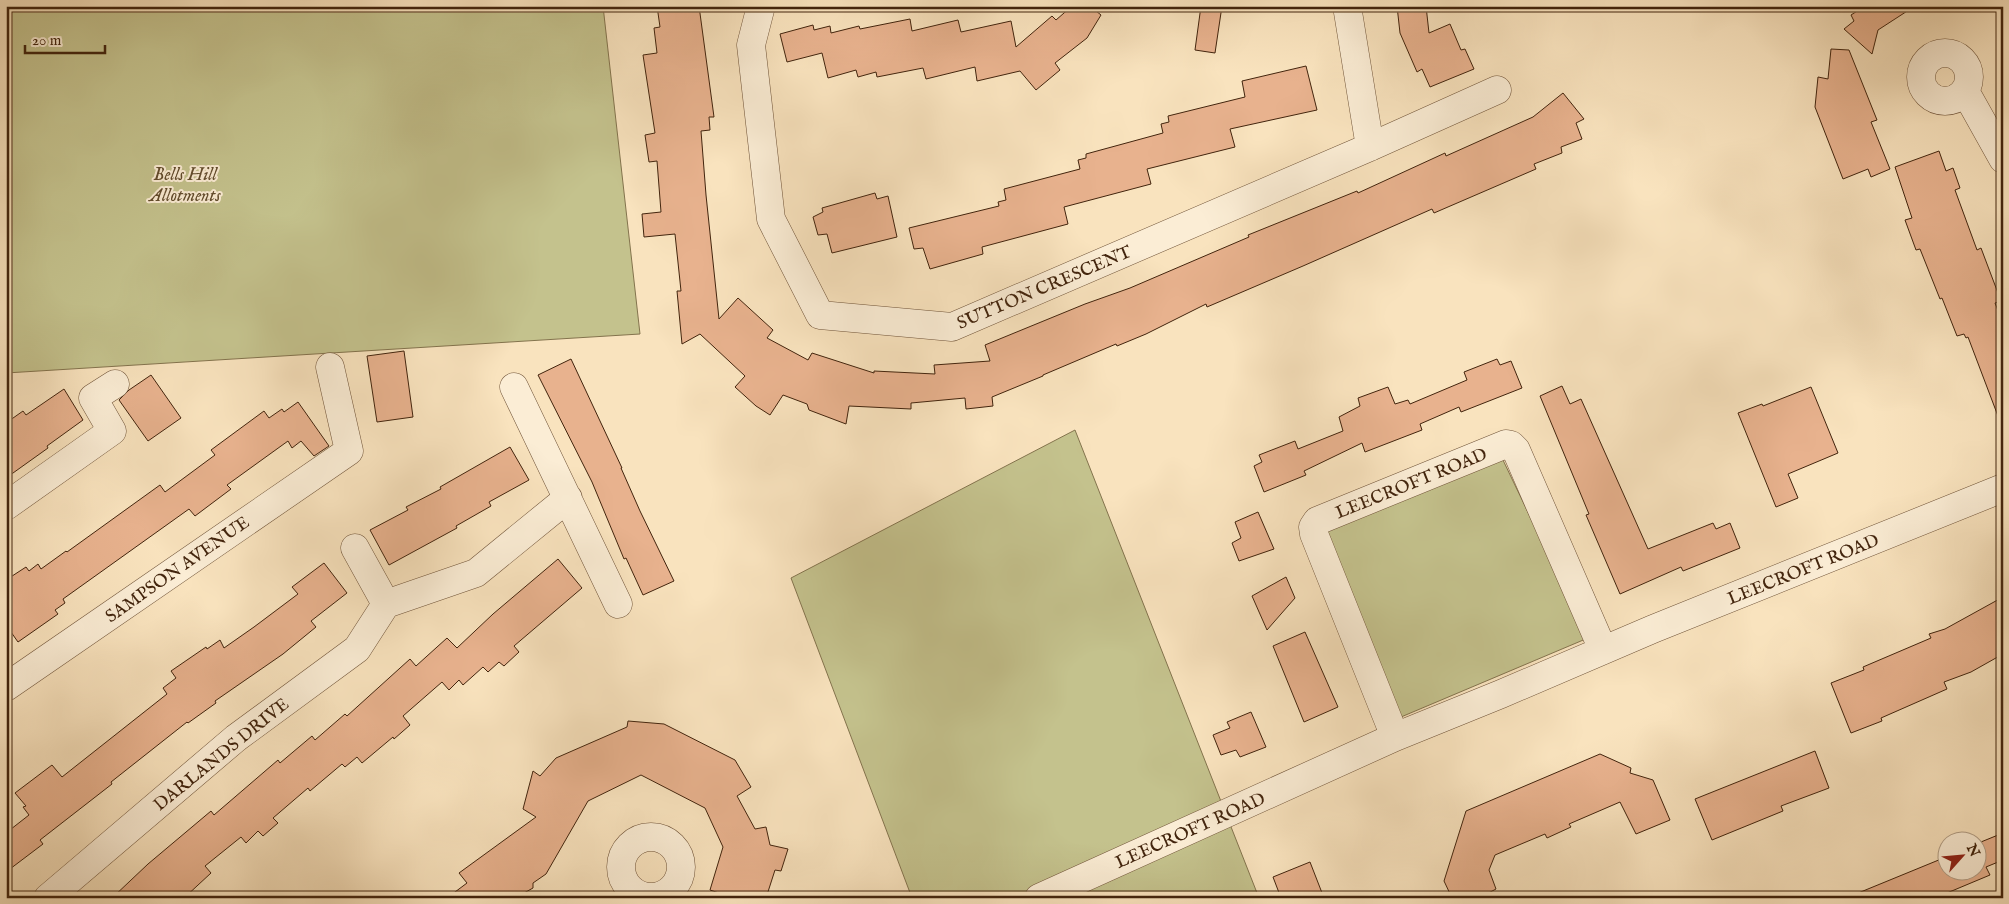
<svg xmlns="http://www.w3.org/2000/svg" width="2009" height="904" font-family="'IM FELL English',serif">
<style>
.green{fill:#c4c28d;stroke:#83734d}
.building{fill:#e8b28e;stroke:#42240d}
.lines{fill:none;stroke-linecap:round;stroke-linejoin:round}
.minor-casing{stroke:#705439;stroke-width:29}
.minor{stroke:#fbedd5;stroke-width:28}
.labels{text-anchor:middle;stroke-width:4;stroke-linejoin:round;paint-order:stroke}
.park-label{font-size:18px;font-style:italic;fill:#624c2d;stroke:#fbedd5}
.street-label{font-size:18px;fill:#42240d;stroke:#fbedd5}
</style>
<rect width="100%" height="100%" fill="#f9e3be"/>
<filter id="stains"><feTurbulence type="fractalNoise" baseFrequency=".004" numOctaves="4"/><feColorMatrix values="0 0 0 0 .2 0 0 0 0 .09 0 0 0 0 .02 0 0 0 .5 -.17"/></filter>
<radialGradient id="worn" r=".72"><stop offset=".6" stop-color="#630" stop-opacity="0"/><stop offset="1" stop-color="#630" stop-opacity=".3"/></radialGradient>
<path class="green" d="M 6,6 L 603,6 L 640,334 L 6,373 Z
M 1075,430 L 1259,898 L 912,898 L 791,578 Z
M 1502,458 L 1588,638 L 1401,717 L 1326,532 Z"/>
<path class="building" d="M 657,6 L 699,6 L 714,117 L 709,117 L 710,130 L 701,131 L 706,195 L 719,319 L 738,298 L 773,330 L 767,338 L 808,360 L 812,353 L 874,373 L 874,371 L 935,374 L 934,365 L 990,361 L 985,345 L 1085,304 L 1130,288 L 1249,237 L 1248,235 L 1357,191 L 1358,193 L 1445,153 L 1446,156 L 1533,117 L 1563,93 L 1584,119 L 1576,123 L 1582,139 L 1561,147 L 1562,153 L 1534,164 L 1536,169 L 1434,213 L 1432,209 L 1303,266 L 1207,307 L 1206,304 L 1146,334 L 1117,346 L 1116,344 L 1043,375 L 1043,376 L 992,397 L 993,406 L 966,409 L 965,398 L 911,403 L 911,409 L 849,406 L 846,424 L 809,410 L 807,404 L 783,395 L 770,415 L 756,406 L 735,387 L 745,376 L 700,334 L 682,344 L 677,291 L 681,291 L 675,234 L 644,237 L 642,214 L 661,212 L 657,161 L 649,162 L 645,135 L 655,133 L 643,55 L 657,53 L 654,28 L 660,27 Z
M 1072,6 L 1090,6 L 1101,15 L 1087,38 L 1055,63 L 1060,70 L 1036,90 L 1020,71 L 977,81 L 975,67 L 926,79 L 923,68 L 877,77 L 876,72 L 858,77 L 856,70 L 828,78 L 822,53 L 787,62 L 780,34 L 813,25 L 814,30 L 830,26 L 831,33 L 859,26 L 860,29 L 910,19 L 912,31 L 958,20 L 961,32 L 1011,21 L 1016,47 L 1052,16 L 1056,20 Z
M 1201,6 L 1222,6 L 1215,53 L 1195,50 Z
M 1397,6 L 1426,6 L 1429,33 L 1450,24 L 1461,50 L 1465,49 L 1474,69 L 1430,87 L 1422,69 L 1417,72 L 1400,33 Z
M 1865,6 L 1915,6 L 1878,30 L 1872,54 L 1844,29 L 1854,21 L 1851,15 Z
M 1831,49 L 1849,50 L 1877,120 L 1871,122 L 1890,169 L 1871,177 L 1868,169 L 1843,179 L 1815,107 L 1818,77 L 1828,79 Z
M 1306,66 L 1317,110 L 1230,129 L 1235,147 L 1147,169 L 1151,184 L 1064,207 L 1068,224 L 982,247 L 983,254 L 930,269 L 923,248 L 914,249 L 909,228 L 999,206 L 998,202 L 1006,200 L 1004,189 L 1080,169 L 1078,160 L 1086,158 L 1086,154 L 1163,133 L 1161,124 L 1169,122 L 1168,116 L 1245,97 L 1242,81 Z
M 1939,151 L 1946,171 L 1953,168 L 1960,188 L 1955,190 L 1977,250 L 1981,248 L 2001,301 L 1995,303 L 2003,323 L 2003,423 L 2001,424 L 1968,337 L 1966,338 L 1964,334 L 1957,336 L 1942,298 L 1940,299 L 1920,249 L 1916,250 L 1905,220 L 1912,218 L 1895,167 Z
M 875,193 L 877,199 L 888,196 L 897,237 L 832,253 L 827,234 L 818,235 L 813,217 L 823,212 L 822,208 Z
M 404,351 L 413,417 L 377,422 L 367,356 Z
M 571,359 L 622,468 L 621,468 L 640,511 L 674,581 L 643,595 L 626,558 L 624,559 L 592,482 L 538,375 Z
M 1497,359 L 1500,365 L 1511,361 L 1522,388 L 1461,412 L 1459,407 L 1420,424 L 1422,430 L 1365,452 L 1362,443 L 1304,471 L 1306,475 L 1264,492 L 1254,466 L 1262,462 L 1259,455 L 1295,441 L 1298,449 L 1343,431 L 1339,417 L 1360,406 L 1358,398 L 1388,387 L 1395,404 L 1408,400 L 1410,404 L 1467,380 L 1464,372 Z
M 151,375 L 181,418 L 148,441 L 119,400 L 129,390 Z
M 1562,386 L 1570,404 L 1581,399 L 1648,549 L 1713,523 L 1716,529 L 1730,523 L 1740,548 L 1683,571 L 1681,567 L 1620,594 L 1586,515 L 1589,514 L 1540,396 Z
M 1811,387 L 1838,453 L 1788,474 L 1798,498 L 1776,507 L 1738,413 L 1762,404 L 1763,406 Z
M 64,389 L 83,420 L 47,446 L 48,448 L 6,478 L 6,423 L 23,411 L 26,415 Z
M 298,402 L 329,446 L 314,456 L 301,441 L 292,448 L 288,441 L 227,485 L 231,489 L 195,516 L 189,509 L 63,599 L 65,603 L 55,610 L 58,614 L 18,642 L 6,625 L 6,580 L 26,567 L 29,571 L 38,564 L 41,569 L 66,551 L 67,552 L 160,485 L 165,492 L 215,455 L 211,450 L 264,411 L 269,418 L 282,409 L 284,412 Z
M 510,447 L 529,480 L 489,502 L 491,506 L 456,526 L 457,528 L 389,565 L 370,530 L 408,510 L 406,507 L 441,489 L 440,487 Z
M 1258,512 L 1274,549 L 1239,561 L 1232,543 L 1241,538 L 1235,522 Z
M 558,559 L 582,588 L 514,646 L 519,652 L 504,666 L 499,662 L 488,672 L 483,667 L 463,685 L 459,680 L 449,690 L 442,682 L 403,716 L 410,725 L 394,739 L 393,737 L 362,763 L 357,757 L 345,767 L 342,764 L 310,791 L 308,788 L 273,818 L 278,823 L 263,836 L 258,831 L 246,843 L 241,837 L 205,866 L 211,873 L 184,898 L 112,898 L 148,864 L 211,811 L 214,815 L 278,760 L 280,763 L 312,736 L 315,740 L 345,714 L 347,716 L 410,659 L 416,666 L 447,638 L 457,648 L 493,614 Z
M 324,563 L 347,593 L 311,621 L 316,627 L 283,654 L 215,701 L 216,703 L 188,723 L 187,722 L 111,782 L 112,784 L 40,840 L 43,844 L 6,872 L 6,833 L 29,815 L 23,807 L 26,806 L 15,793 L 52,765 L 62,777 L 167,694 L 163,688 L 176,678 L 171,671 L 206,647 L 207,649 L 220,640 L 224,648 L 254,627 L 298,594 L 292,587 Z
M 1286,577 L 1295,598 L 1267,630 L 1252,596 Z
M 2003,597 L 2003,654 L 1971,672 L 1944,682 L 1947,689 L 1881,718 L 1882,721 L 1851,733 L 1831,683 L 1864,670 L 1863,667 L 1931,638 L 1929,634 L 1945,629 Z
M 1305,632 L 1338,707 L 1304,722 L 1273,646 Z
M 1251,712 L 1266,747 L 1240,757 L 1236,750 L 1221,755 L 1213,735 L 1230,728 L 1227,722 Z
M 628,721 L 664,724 L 735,760 L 751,787 L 737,796 L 755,829 L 766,827 L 770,845 L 788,849 L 781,871 L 775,870 L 766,898 L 722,898 L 722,894 L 710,890 L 723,847 L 705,808 L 641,775 L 588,801 L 546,874 L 533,883 L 533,888 L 515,898 L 447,898 L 467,883 L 459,873 L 536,817 L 523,809 L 533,771 L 540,776 L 556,758 L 627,727 Z
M 1815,751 L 1829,788 L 1781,806 L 1783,811 L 1712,840 L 1695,799 Z
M 1600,754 L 1631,768 L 1630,773 L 1653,780 L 1670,820 L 1636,834 L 1620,802 L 1569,824 L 1571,827 L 1547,838 L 1545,834 L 1495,855 L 1489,870 L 1496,889 L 1479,898 L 1452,898 L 1444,881 L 1466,811 Z
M 2003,833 L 2003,860 L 1986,867 L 1990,875 L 1935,898 L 1846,898 L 1946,857 L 1946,872 L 1976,872 L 1976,844 Z
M 1310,862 L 1324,898 L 1281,898 L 1273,877 Z"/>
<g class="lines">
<g class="minor-casing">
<path id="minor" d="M 761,6 L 751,45 L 771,219 L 820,315 L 952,327 L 1370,147 L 1497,90
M 1347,6 L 1370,147
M1921 77a24 24 0 1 1 48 0a24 24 0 1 1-48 0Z
M 1965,91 L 2003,159
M 514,387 L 618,604
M 6,506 L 112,431 L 93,398 L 115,384
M 355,548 L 386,604
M 6,687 L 349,451 L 330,367
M 1395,737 L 1314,534 L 1313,527 L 1317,521 L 1506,444 L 1511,445 L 1516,450 L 1603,650
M621 867a30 30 0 1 1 60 0a30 30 0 1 1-60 0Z
M 48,898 L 236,738 L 357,649 L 386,604 L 476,573 L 568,498
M 1039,898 L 1395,737 L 1501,694 L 1653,629 L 2003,488"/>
</g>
<use href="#minor" class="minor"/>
</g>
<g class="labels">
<g class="park-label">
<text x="185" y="180">Bells Hill<tspan x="185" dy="21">Allotments</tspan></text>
</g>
<g class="street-label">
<text transform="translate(1044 287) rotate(-23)" y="6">SUTTON CRESCENT</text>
<text transform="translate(1411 483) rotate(-22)" y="6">LEECROFT ROAD</text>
<text transform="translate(177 569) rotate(-35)" y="6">SAMPSON AVENUE</text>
<text transform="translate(1803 569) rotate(-22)" y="6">LEECROFT ROAD</text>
<text transform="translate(221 754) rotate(-39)" y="6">DARLANDS DRIVE</text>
<text transform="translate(1190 830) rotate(-24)" y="6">LEECROFT ROAD</text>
</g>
</g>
<rect width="2009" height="904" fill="none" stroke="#f9e3be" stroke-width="25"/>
<rect x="8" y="8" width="1994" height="889" fill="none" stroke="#42240d" stroke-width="2.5"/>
<rect x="12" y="12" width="1984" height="879" fill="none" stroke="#42240d"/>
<g transform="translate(1962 856) rotate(63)"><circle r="24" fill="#fbedd5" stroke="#b19d85"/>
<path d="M0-4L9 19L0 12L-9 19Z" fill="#8f2418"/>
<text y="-8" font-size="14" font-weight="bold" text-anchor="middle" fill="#42240d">N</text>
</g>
<path d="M25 45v8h80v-8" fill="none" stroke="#42240d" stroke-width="2.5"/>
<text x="32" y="45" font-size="15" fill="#42240d" stroke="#fbedd5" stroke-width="4" paint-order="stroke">20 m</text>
<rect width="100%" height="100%" filter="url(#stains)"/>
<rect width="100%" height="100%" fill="url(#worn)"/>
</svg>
